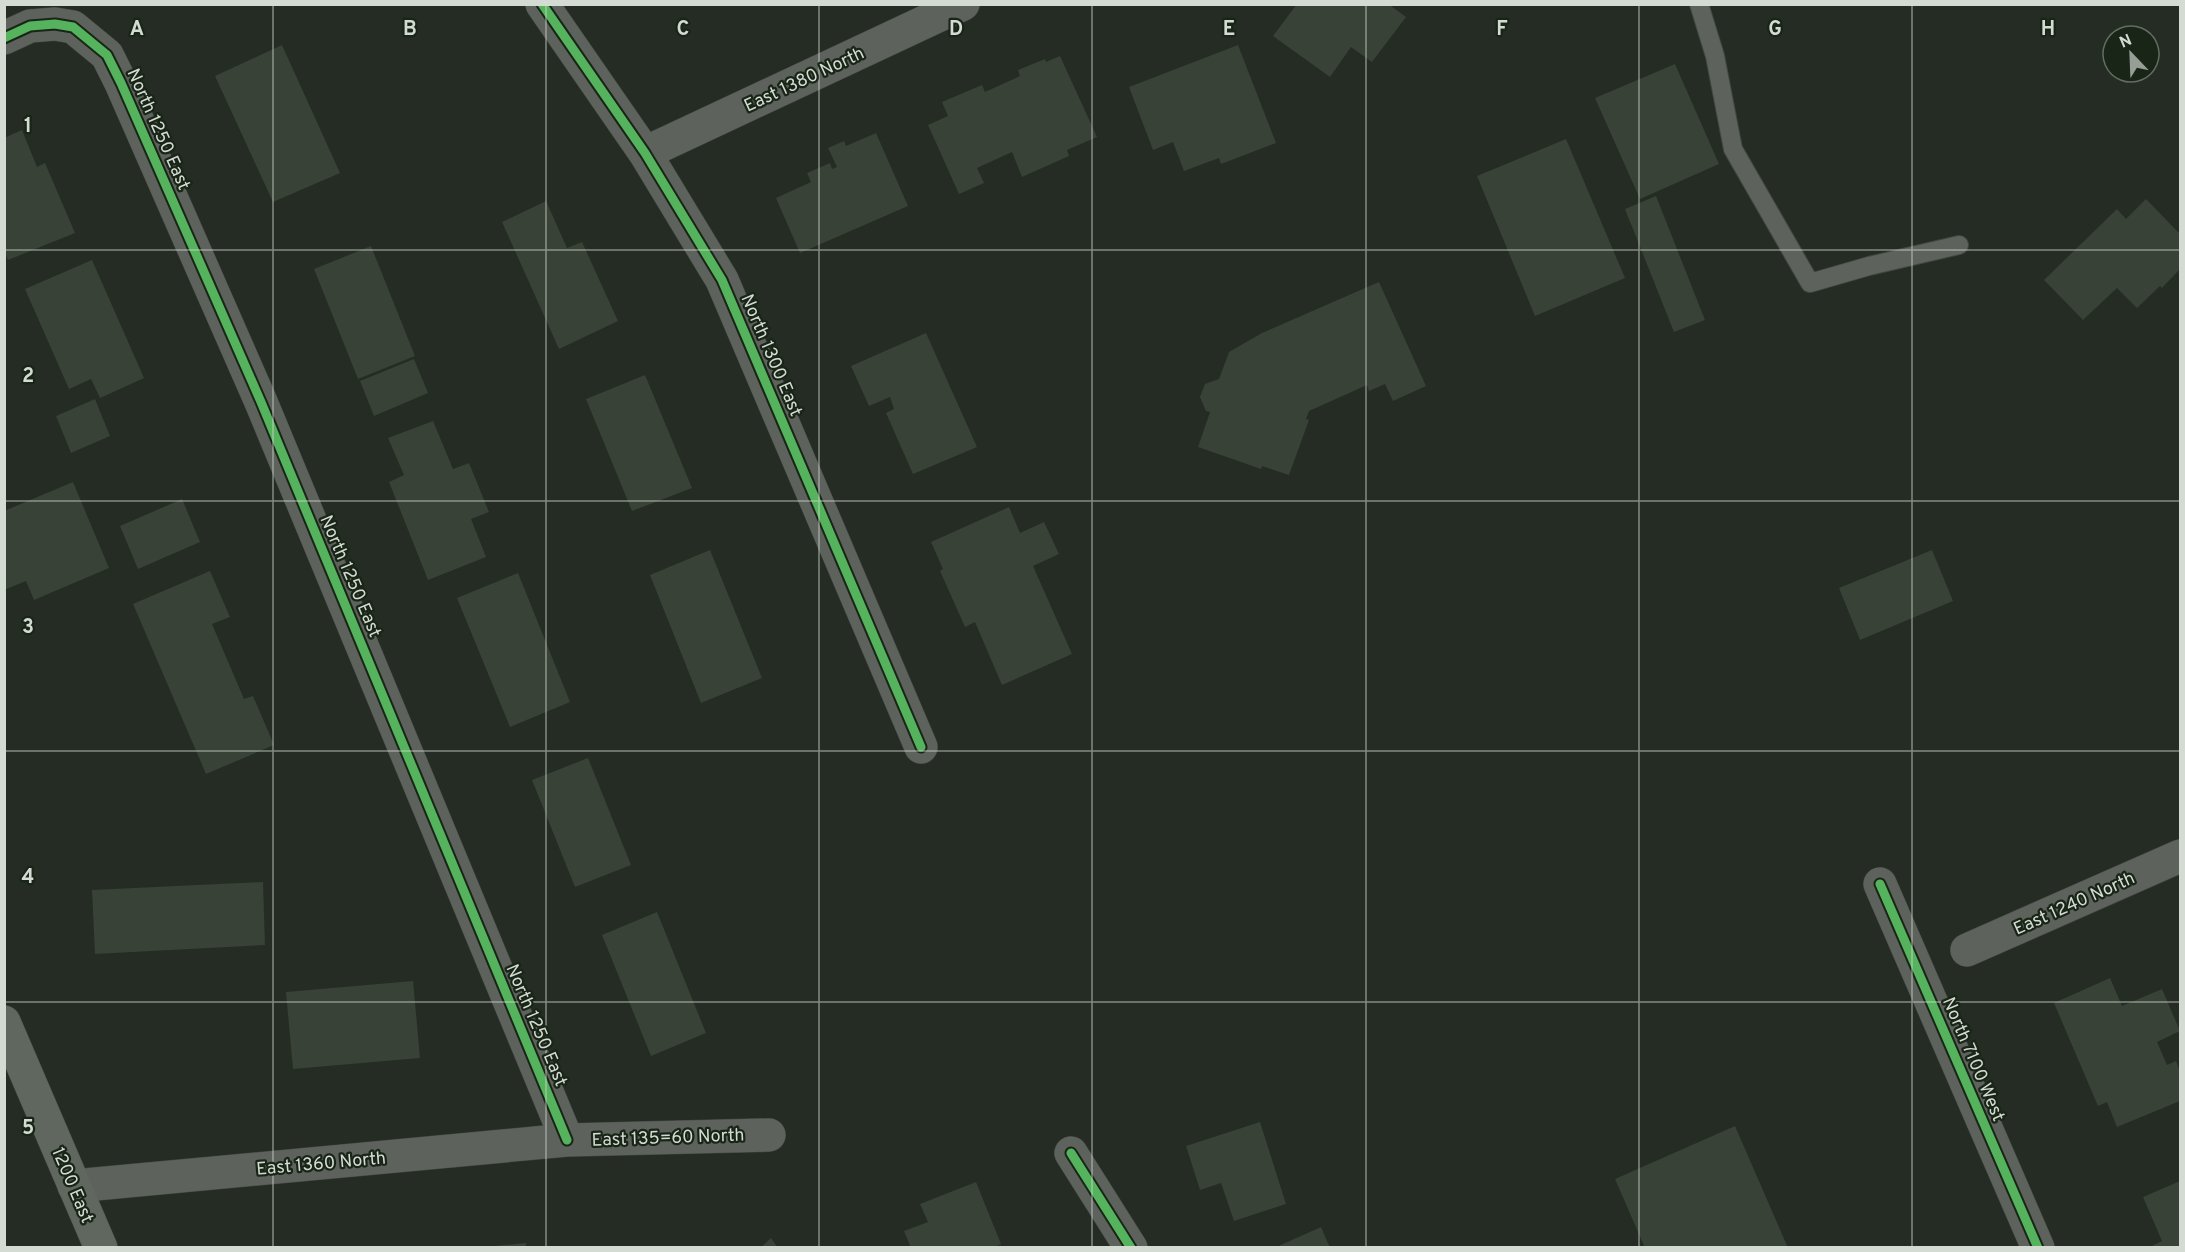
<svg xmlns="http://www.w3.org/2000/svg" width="2185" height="1252" font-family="Overpass,sans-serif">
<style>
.building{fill:#384236}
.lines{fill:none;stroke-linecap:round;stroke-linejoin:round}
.lane-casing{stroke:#414841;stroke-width:20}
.street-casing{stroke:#414841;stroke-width:34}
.secondary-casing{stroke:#414841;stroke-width:34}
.lane{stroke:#5d625c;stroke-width:18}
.street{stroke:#5d625c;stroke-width:33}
.secondary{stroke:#5f675e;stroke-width:33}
.cycleway-casing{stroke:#192517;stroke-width:13}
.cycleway{stroke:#56b35d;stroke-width:9}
.grid{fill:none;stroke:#d3dbd2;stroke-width:1.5;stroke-opacity:0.55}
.labels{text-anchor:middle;stroke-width:4.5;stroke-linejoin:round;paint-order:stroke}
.street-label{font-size:18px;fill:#d3dbd2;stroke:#192517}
.grid-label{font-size:20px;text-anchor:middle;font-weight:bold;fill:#d3dbd2;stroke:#192517;stroke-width:4.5;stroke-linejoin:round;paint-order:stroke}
</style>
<rect width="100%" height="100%" fill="#252c24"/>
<path class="building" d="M 1297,4 L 1392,4 L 1391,6 L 1406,17 L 1372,62 L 1351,47 L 1330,77 L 1273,36 Z
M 282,45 L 340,173 L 273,202 L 215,76 Z
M 1238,45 L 1276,143 L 1221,164 L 1219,158 L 1184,171 L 1173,142 L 1153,150 L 1129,87 Z
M 1060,56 L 1097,137 L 1067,150 L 1069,156 L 1022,177 L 1012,152 L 977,168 L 984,183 L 959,194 L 928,125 L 948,116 L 942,102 L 982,85 L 985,92 L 1020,76 L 1018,70 L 1045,59 L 1046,62 Z
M 1675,64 L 1719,164 L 1640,199 L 1595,98 Z
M 22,130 L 37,167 L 45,163 L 75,233 L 8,260 L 4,251 L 4,138 Z
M 876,133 L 908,206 L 800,253 L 776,198 L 811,182 L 807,173 L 830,163 L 832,169 L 837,167 L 828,148 L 844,141 L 846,146 Z
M 1566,139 L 1625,278 L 1535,316 L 1477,176 Z
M 1656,196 L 1705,320 L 1674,332 L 1625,209 Z
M 2146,199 L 2180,234 L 2180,269 L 2162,288 L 2160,286 L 2137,308 L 2117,288 L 2083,320 L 2044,280 L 2117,209 L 2126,219 Z
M 546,201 L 567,248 L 582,242 L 618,321 L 559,349 L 502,222 Z
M 371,246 L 415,356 L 358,379 L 314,269 Z
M 92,260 L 144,378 L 100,398 L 91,379 L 69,389 L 25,289 Z
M 1379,282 L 1426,386 L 1393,401 L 1385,384 L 1369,391 L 1367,385 L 1309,411 L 1306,419 L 1309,420 L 1289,475 L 1262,466 L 1261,469 L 1198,447 L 1210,412 L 1206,411 L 1200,397 L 1205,384 L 1219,379 L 1229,352 L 1262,333 Z
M 926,333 L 977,447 L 913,474 L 886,413 L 894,409 L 890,397 L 869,406 L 851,366 Z
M 414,359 L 428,393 L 374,416 L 360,381 Z
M 645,375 L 692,488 L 632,511 L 586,399 Z
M 95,399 L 110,436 L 71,453 L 56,416 Z
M 433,421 L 453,469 L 469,463 L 489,512 L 471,519 L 486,557 L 428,580 L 389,482 L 404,475 L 388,438 Z
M 73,482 L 109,568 L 34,600 L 26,581 L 4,590 L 4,511 Z
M 182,499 L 200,542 L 138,569 L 120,526 Z
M 1009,507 L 1020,533 L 1044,522 L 1059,554 L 1033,566 L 1072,654 L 1002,685 L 975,622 L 965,627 L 940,571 L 943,569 L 931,542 Z
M 710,550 L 762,678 L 701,703 L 650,575 Z
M 1932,550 L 1953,601 L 1860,640 L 1839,588 Z
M 210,571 L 230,617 L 212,624 L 244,699 L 253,696 L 274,745 L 206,774 L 133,604 Z
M 518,573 L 570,702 L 510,727 L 457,598 Z
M 588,758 L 631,865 L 575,887 L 532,780 Z
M 263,882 L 265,945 L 95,954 L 92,890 Z
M 657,912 L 706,1033 L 651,1056 L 602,935 Z
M 2110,978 L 2122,1006 L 2162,989 L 2180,1031 L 2157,1042 L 2167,1065 L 2176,1061 L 2180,1071 L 2180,1101 L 2117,1127 L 2107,1102 L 2098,1106 L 2054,1003 Z
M 413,981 L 420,1058 L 293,1069 L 286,992 Z
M 1260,1122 L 1286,1204 L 1234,1221 L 1221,1183 L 1200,1190 L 1186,1146 Z
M 1735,1126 L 1788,1248 L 1645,1248 L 1615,1179 Z
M 2180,1181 L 2180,1248 L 2148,1248 L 2162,1241 L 2143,1197 Z
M 976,1182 L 1001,1244 L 993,1248 L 911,1248 L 904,1231 L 928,1222 L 920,1204 Z
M 1321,1227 L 1330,1248 L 1274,1248 Z
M 771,1238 L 778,1248 L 760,1248 Z
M 526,1243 L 526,1248 L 493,1248 L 493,1246 Z"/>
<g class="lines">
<g class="lane-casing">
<path id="lane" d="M 1699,4 L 1715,56 L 1733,149 L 1810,283 L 1869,266 L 1959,245"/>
</g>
<g class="street-casing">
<path id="street" d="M 542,4 L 645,153 L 722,280 L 921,747
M 4,38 L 30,26 L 55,24 L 73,27 L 107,55 L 121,83 L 261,402 L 567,1140
M 645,153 L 963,4
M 1880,884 L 2038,1248
M 1967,950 L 2180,856
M 1071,1153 L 1131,1248
M 74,1186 L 567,1140 L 769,1135"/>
</g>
<g class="secondary-casing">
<path id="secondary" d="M 4,1022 L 101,1248"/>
</g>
<use href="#lane" class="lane"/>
<use href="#street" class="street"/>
<use href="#secondary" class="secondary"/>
<g class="cycleway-casing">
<path id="cycleway" d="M 542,4 L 645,153 L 722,280 L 921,747
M 4,38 L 30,26 L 55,24 L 73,27 L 107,55 L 121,83 L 261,402 L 567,1140
M 1880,884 L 2038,1248
M 1071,1153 L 1131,1248"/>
</g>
<use href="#cycleway" class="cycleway"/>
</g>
<path class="grid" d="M 273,4 L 273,1248M 546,4 L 546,1248M 819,4 L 819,1248M 1092,4 L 1092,1248M 1366,4 L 1366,1248M 1639,4 L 1639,1248M 1912,4 L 1912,1248M 4,250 L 2180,250M 4,501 L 2180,501M 4,751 L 2180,751M 4,1002 L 2180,1002"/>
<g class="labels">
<g class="street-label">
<text transform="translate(804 79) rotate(-25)" y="6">East 1380 North</text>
<text transform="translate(159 129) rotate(66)" y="6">North 1250 East</text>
<text transform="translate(772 355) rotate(67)" y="6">North 1300 East</text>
<text transform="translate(351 576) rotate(67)" y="6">North 1250 East</text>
<text transform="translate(2074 903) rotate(-24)" y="6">East 1240 North</text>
<text transform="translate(537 1025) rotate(67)" y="6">North 1250 East</text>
<text transform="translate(1974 1059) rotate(67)" y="6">North 7100 West</text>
<text transform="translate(668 1137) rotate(-2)" y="6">East 135=60 North</text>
<text transform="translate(321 1163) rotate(-5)" y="6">East 1360 North</text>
<text transform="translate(73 1185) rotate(67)" y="6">1200 East</text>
</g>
</g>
<g class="grid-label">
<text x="137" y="35">A</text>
<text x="410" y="35">B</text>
<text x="683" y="35">C</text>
<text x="956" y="35">D</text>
<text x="1229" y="35">E</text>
<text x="1502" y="35">F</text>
<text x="1775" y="35">G</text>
<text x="2048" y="35">H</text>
<text x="28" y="132">1</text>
<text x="28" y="382">2</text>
<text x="28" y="633">3</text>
<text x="28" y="883">4</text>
<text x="28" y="1134">5</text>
</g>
<rect width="2185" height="1252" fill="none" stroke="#d3dbd2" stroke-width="12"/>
<g transform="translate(2131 54) rotate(337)"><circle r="28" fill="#192517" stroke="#636e62" stroke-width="1.5"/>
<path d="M0-4.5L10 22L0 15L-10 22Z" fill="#969e95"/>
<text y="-9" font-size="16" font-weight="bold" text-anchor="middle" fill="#d3dbd2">N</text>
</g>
</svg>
